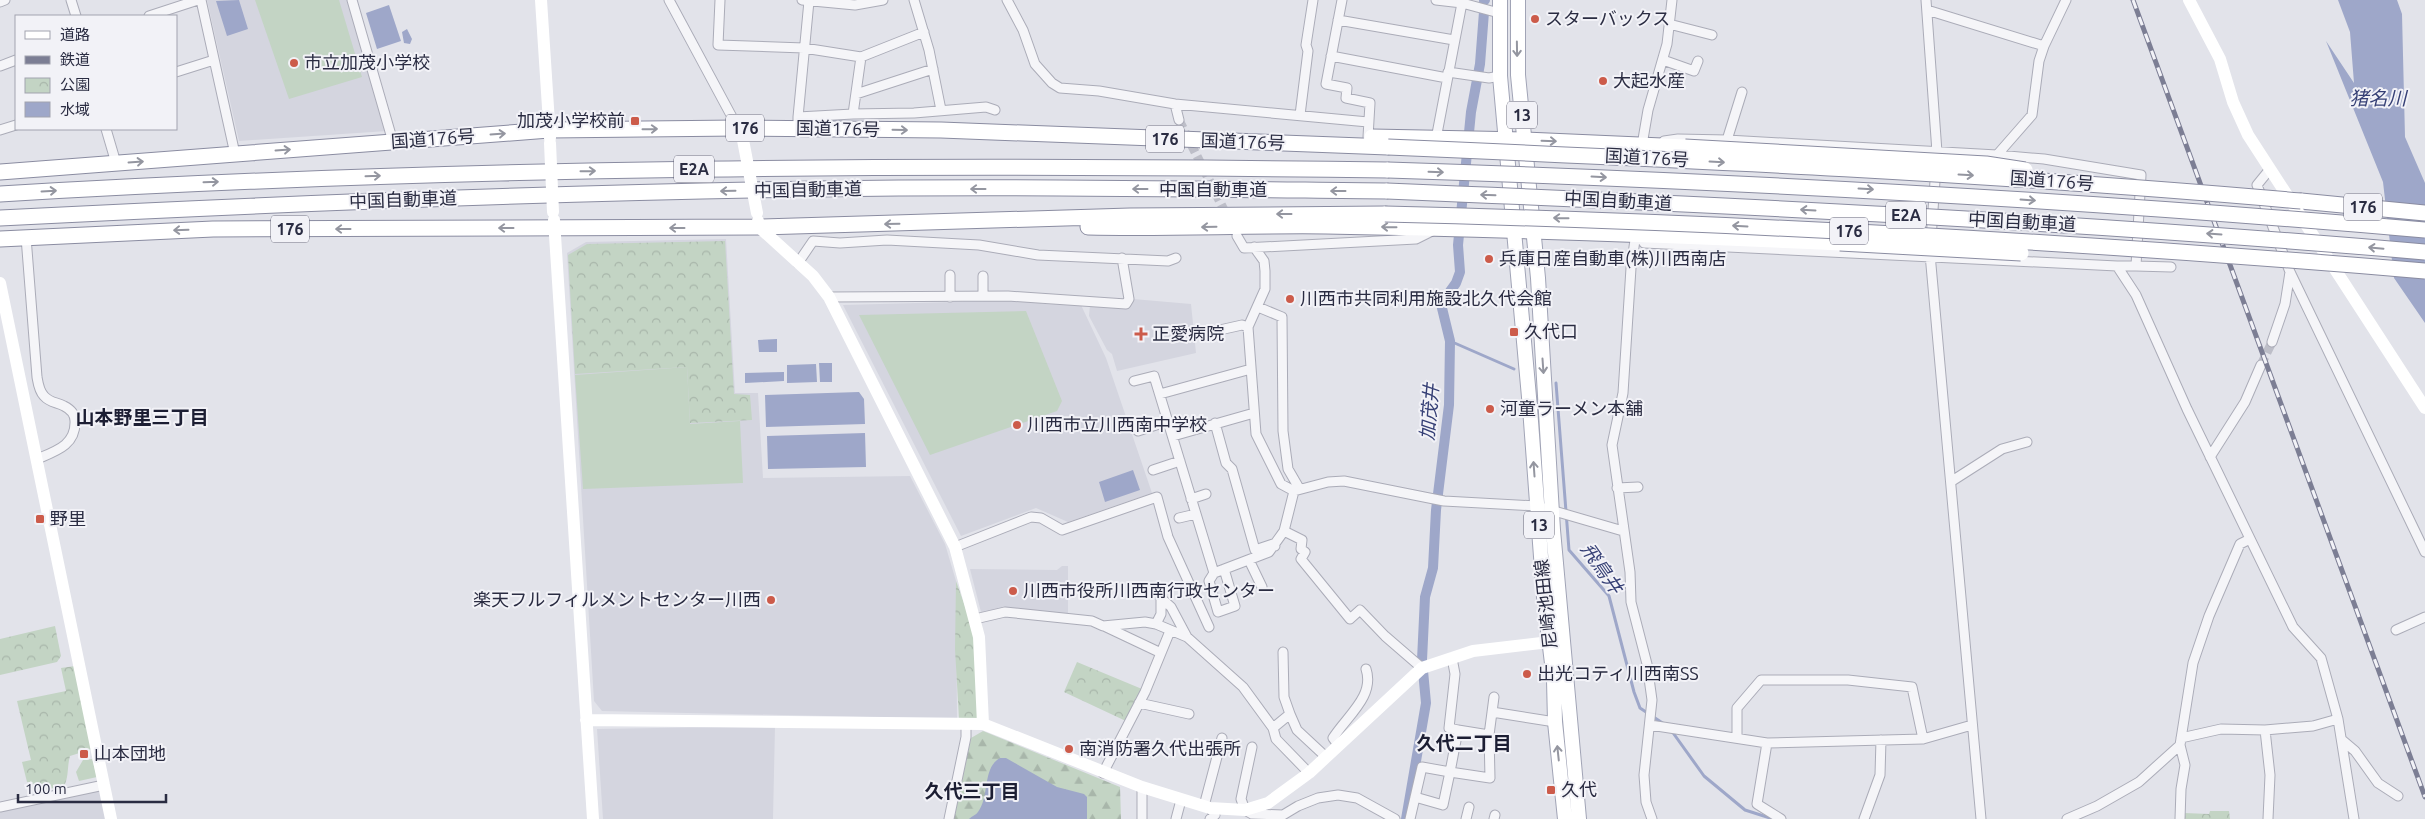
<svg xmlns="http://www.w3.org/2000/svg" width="2425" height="819" font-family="Ubuntu,'Noto Sans JP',sans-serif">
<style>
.built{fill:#d4d5df}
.grass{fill:#c3d4c4}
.forest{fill:url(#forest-firs)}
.park{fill:url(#park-crowns)}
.water{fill:#9ea7c9}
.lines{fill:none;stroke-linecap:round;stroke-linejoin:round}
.stream{stroke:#9ea7c9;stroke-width:3}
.canal{stroke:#9ea7c9;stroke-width:10}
.street-tunnel{stroke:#bdbec8;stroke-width:9;stroke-dasharray:9 4.5;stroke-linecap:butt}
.street-casing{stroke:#abacb8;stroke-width:11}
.primary-casing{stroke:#a1a4b6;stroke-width:16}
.highway-casing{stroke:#8a8ca1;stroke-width:17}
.street{stroke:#f5f5f8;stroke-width:9}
.secondary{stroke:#fff;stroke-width:12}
.primary{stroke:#fff;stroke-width:14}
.highway{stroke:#fff;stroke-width:15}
.rail-casing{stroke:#7c7e94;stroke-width:5}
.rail{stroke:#f2f2f7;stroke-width:3;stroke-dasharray:9;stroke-linecap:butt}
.highway-bridge-casing{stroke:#8a8ca1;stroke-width:17;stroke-linecap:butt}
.secondary-bridge{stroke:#fff;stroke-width:12}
.highway-bridge{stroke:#fff;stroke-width:15}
.oneway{stroke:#9496a0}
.poi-dot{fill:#cc5b4a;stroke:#f2f2f7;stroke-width:2}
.labels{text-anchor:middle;stroke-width:4;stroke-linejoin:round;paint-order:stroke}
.shield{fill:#f2f2f7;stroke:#666778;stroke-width:1}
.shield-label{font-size:16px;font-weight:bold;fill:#2a2c42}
.poi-label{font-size:18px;fill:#2a2c42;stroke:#f2f2f7;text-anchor:start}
.street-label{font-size:18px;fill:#2a2c42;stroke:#f2f2f7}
.water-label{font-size:19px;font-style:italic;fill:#353f75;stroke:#f2f2f7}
.neighbourhood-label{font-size:19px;font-weight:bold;fill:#1c1e33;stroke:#f2f2f7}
</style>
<defs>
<pattern id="forest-firs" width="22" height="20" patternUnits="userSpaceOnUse" patternTransform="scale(1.25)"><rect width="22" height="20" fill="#c3d4c4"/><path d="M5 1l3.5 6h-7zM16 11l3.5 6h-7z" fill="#a8b6aa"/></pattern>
<pattern id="park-crowns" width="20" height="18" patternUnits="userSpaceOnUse" patternTransform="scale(1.25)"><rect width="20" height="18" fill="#c3d4c4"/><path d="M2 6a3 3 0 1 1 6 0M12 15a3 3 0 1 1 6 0" fill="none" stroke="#a8b6aa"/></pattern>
</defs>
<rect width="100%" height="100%" fill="#e2e3ea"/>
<path class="built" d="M 207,0 L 349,0 L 387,131 L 239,141 Z
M 726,239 L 735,393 L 758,393 L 763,478 L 910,476 L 945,544 L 956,581 L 957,719 L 602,711 L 594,701 L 567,253 L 586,242 Z
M 1133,299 L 1191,304 L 1196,353 L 1117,371 L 1112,354 L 1107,350 L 1089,316 L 1090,305 Z
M 1031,300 L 1044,304 L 1081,305 L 1106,358 L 1152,493 L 1068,522 L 1036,508 L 961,536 L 843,305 Z
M 1062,566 L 1068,566 L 1068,616 L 981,612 L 970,569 L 1057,570 Z
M 775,726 L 773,819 L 603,819 L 597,729 Z
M 100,791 L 107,819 L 0,819 L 0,811 Z"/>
<path class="grass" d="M 255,0 L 339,0 L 362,77 L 289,99 Z
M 1026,311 L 1062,401 L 1057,411 L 930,455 L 859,315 Z
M 687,367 L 690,424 L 740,421 L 743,483 L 583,489 L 575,375 Z
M 92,759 L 97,777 L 79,781 L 76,772 L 83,760 Z"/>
<path class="forest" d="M 983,731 L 1120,787 L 1121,819 L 954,819 L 971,738 Z"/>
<path class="park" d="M 725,241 L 734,394 L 750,395 L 752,420 L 690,423 L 687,367 L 575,374 L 568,255 L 587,244 Z
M 956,581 L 976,637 L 978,719 L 959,719 L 955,649 Z
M 55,626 L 61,656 L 57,662 L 0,675 L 0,639 Z
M 1077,662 L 1142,689 L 1128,722 L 1064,692 Z
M 75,666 L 92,749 L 70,756 C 67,766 69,777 64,786 L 44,790 L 38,785 L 27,782 L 22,762 L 31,760 L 17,701 L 66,691 L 61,668 Z
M 2210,811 L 2229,811 L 2230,819 L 2184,819 L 2184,813 L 2209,814 Z"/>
<path class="water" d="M 239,0 L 248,29 L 227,36 L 216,1 Z
M 2338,0 L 2397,0 L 2402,14 L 2405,137 L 2425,183 L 2425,323 L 2394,278 L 2383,182 L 2326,41 L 2354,83 L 2350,32 Z
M 389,5 L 401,41 L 377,49 L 366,13 Z
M 407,29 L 412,39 L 410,44 L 404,43 L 402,32 Z
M 777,339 L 777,352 L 759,352 L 758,340 Z
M 819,363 L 832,363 L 832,382 L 820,382 Z
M 816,364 L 817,382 L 787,383 L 787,365 Z
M 784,372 L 784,381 L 745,383 L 745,373 Z
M 859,392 L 864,399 L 865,424 L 766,427 L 765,395 Z
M 865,433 L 866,467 L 768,469 L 767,436 Z
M 1133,470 L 1140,490 L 1105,502 L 1099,482 Z
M 1000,758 L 1006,758 L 1057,787 L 1084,794 L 1087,797 L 1087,819 L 969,819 C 972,816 976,815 978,812 C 990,796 982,768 1000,758 Z"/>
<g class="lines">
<path class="stream" d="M 1450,341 L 1514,369
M 1556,383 L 1569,550 L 1609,596 L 1634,692 L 1640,708 L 1664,724
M 1671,730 L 1704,776 L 1745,810 L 1773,819"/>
<path class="canal" d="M 1484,1 L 1485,0
M 1406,819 L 1426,703 L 1422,660 L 1425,597 L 1433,568 L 1436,510 L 1449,405 L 1450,341 L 1441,304 L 1456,283 L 1460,272 L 1458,245 L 1471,112 L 1480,64 L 1484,12"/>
<path class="street-tunnel" d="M 1179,120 L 1228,218
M 2261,365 L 2272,342"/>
<g class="street-casing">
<path id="street" d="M 71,0 L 76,16
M 201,0 L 235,154
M 352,0 L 393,142
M 669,0 L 739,130
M 720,0 L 718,45 L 804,48 L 861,57
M 802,0 L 855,5 L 883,0
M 914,0 L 929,50 L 941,110
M 1007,0 L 1023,30 L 1035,64 L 1052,83 L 1060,88 L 1099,91 L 1175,104 L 1368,122
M 1342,0 L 1326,84 L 1347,88 L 1346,98 L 1370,103 L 1368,137
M 1436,0 L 1462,3 L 1499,13
M 1926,0 L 1937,152 L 1931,239
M 0,2 L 5,0
M 1927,10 L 2044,46
M 149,16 L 198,0
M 1338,20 L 1454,40
M 1669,24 L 1712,35
M 924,32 L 861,57 L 853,114 L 914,113 L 986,107 L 995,110
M 1331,56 L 1447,78
M 1663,60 L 1694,71 L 1698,61
M 0,66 L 16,60
M 176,72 L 214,60
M 1448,72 L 1489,78 L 1500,76
M 856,94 L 933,69
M 1175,104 L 1179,120
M 1300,115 L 1308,51 L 1306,45 L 1313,0
M 798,117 L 809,1
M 798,122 L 798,117 L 853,114
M 106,129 L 116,163
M 0,130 L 16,125
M 1436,139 L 1462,3
M 1727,140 L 1742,92
M 1664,141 L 1678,139 L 1727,140 L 1997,155 L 2044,159 L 2141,175 L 2136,266 L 2117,266
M 1646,144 L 1642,145 L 1648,110 L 1667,44 L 1672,0
M 1997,155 L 2032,115 L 2039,61 L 2044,46 L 2066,0
M 2270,169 L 2257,185 L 2290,272 L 2425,552
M 1636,233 L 1631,268 L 1623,393 L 1612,445 L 1630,572 L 1631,602 L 1647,664 L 1652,700 L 1644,775 L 1646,802 L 1652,819
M 1637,233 L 1644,243 L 2117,266 L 2136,295 L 2187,409 L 2293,627 L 2321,658 L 2338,719 L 2354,819
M 1237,236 L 1244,248 L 1416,239 L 1432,231
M 26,237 L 37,377 C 38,383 39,391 44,396 C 50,403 57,402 64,406 C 70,409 75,414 75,421 C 76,445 56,451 37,459
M 1254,247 L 1264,261 L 1265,271 L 1265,289 L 1248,327 L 1256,434 L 1281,484 L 1294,491
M 1930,254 L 1981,819
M 798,263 L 813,241 L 840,243 L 887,240 L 979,245 L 1038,255 L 1168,261 L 1176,258
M 2136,266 L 2171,267
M 983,276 L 983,296
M 829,297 L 1008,296 L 1126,304 L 1129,299 L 1122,258
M 950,297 L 950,275
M 1258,307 L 1282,317 L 1283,431 L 1288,469 L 1299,488
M 1202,334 L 1242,325 L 1248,327
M 2272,342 L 2285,304 L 2290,272
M 1134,381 L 1154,376 L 1214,573 L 1269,552 L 1284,531 L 1294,491 L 1328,482 L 1344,481 L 1444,501 L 1537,506 L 1623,531
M 1160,394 L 1251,369
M 1215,423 L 1226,463 L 1232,469 L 1255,550 L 1273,544 L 1275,546
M 1138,431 L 1168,421
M 1173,436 L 1254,413
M 2210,457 L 2245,402 L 2261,365
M 1153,470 L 1180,461
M 1952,481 L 2002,449 L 2027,442
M 1617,488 L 1638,487
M 1191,499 L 1206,494
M 1179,518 L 1196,514
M 1284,531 L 1302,540 L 1301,549 L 1305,552 L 1301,559 L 1350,619 L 1360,610 L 1385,636 L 1422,668
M 955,547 L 1031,517 L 1041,518 L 1062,530 L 1157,497 L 1168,537 L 1209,627
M 1249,560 L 1262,587
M 1214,573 L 1209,581 L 1218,612 L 1235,606 L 1224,569
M 975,619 L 1005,612 L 1092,621 L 1103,626 L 1145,622 L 1156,624
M 1104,626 L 1161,653
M 2396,630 L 2425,617
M 1187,637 L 1156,624 L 1161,614 L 1161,598 L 1171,607 L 1187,637 L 1243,687 L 1273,728 L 1276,739 L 1309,773
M 1452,658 L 1455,674 L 1449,728 L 1458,730 L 1450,772 L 1490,778 L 1489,735 L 1458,730
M 1649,675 L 1678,671
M 1139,703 L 1189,714
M 1492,712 L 1555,722
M 1290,714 L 1297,730 L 1326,757
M 1650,725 L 1767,743 L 1923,739 L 1972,725
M 1273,728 L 1290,714 L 1284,697 L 1283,652
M 2265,730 L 2270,775 L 2268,819
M 1489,735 L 1494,697
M 1737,738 L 1737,708 L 1761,680 L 1848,680 L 1912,687 L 1923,739
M 2181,738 L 2221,729 L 2265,730 L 2313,726 L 2338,719
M 2342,740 L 2355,751 L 2378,783 L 2398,796
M 1767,743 L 1757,804 L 1781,819
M 1338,745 L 1333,738 C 1347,716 1375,696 1366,669
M 2180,745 L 2185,765 L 2181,789 L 2180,819
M 1252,747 L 1241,799 L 1245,810 L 1252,814 L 1283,815 L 1298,806 L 1318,798 L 1338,795 L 1357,798 L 1395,819
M 1103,773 L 1145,692 L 1170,631
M 1142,787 L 1142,819
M 1204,806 L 1222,738
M 0,807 L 104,785
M 1210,808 L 1215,815 L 1210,819
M 949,819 L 966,737 L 966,724
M 1176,819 L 1181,800
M 1410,819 L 1422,767 L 1450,772 L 1443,805 L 1415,797
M 1466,819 L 1469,807
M 1494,819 L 1495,815
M 1864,819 L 1880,775 L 1881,740
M 2067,819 L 2097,806 L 2139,782 L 2180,745 L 2193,663 L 2209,616 L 2240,544 L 2250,539"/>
</g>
<g class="primary-casing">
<path id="primary" d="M 1500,0 L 1500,76 L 1530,408 L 1544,597 L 1554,680 L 1555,722 L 1565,819
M 1518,0 L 1518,75 L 1538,278 L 1553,530 L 1579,819"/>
</g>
<g class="highway-casing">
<path id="highway" d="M 1372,137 L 1525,140 L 1685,147
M 0,172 L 549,130 L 738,128 L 941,130 L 1388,147
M 0,194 C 462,166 925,164 1388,170
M 2301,201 L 2425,213
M 0,218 C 272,204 543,193 815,189 C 1005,186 1196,189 1387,191
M 1088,227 C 1167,229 1246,225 1326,226 C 1497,229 1669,235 1840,243
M 0,239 L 213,229 L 759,227 L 1130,216 L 1385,214"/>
</g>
<use href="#street" class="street"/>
<path class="secondary" d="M 541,0 L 550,138
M 2189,0 L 2220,59 L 2233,102 L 2248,135 L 2425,408
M 554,220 L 593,819
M 758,221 L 759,227 L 813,276 L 829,297 L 955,547 L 979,637 L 983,724
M 0,283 L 111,819
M 586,720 L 983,724 L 1142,787 L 1210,808 L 1245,810 L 1268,803 L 1309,773 L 1422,668 L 1473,651 L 1558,641"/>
<use href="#primary" class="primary"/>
<use href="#highway" class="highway"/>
<g class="rail-casing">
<path id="rail" d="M 2133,0 L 2425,797"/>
</g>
<use href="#rail" class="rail"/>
<g class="highway-bridge-casing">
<path id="highway-bridge" d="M 1388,147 C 1693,160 1997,174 2301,201
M 1685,147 L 1986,164 L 2025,170
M 1388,170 C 1734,181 2080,200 2425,230
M 1387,191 C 1733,205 2079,222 2425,252
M 1385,214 C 1732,222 2079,242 2425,271
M 1840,243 L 2021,253"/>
</g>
<path class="secondary-bridge" d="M 743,140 L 757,213
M 550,143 L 553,212"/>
<use href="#highway-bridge" class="highway-bridge"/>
</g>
<defs><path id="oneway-shaft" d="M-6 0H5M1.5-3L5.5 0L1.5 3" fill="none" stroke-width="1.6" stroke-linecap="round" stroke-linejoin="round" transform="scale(1.25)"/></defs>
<g class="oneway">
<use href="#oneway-shaft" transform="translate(1517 49) rotate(89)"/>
<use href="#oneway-shaft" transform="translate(650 129) rotate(-1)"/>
<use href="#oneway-shaft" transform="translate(900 130) rotate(1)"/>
<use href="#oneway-shaft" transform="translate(498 134) rotate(-4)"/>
<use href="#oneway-shaft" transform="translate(1549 141) rotate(2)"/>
<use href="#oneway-shaft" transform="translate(283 150) rotate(-4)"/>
<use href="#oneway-shaft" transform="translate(136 162) rotate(-4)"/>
<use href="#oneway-shaft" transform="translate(1717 162) rotate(3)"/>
<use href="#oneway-shaft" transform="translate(588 171) rotate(-1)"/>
<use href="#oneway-shaft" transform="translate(1436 172) rotate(2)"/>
<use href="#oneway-shaft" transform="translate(1966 175) rotate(3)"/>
<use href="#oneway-shaft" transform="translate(373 176) rotate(-2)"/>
<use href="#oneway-shaft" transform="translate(1599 177) rotate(3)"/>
<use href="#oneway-shaft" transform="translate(211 182) rotate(-2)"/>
<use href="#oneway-shaft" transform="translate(978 189) rotate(-180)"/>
<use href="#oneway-shaft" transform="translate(1140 189) rotate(-180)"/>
<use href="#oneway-shaft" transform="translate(1866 189) rotate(3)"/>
<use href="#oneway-shaft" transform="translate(49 191) rotate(-3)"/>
<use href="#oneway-shaft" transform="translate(728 191) rotate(179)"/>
<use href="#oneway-shaft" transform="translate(1338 191) rotate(-180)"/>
<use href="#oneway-shaft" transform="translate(1488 195) rotate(-178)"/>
<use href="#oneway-shaft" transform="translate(2028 200) rotate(4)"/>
<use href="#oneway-shaft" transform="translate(1808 210) rotate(-177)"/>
<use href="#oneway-shaft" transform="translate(1284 214) rotate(-180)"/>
<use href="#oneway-shaft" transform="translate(1561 218) rotate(-179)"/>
<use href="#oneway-shaft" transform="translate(892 224) rotate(179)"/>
<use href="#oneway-shaft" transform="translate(1740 226) rotate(-177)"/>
<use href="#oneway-shaft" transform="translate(1209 227) rotate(179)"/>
<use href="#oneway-shaft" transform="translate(1389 227) rotate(-179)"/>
<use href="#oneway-shaft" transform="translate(506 228) rotate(180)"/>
<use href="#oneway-shaft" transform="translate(677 228) rotate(180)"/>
<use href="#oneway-shaft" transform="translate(343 229) rotate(180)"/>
<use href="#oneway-shaft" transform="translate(181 230) rotate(178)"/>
<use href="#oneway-shaft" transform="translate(2214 234) rotate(-176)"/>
<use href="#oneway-shaft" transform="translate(2376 248) rotate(-175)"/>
<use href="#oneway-shaft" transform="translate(1543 366) rotate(86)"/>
<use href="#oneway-shaft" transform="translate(1534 469) rotate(-94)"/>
<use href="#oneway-shaft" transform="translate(1558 753) rotate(-96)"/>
</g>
<g class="poi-dot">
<circle cx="1535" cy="19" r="5"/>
<circle cx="294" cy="63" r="5"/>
<circle cx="1603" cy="81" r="5"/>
<rect x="630" y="116" width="10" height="10" rx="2.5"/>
<circle cx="1489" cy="259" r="5"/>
<circle cx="1290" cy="299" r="5"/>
<rect x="1509" y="327" width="10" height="10" rx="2.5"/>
<path d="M1138.5 326.5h5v5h5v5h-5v5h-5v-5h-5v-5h5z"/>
<circle cx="1490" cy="409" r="5"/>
<circle cx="1017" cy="425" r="5"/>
<rect x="35" y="514" width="10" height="10" rx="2.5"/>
<circle cx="1013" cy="591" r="5"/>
<circle cx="771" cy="600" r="5"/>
<circle cx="1527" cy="674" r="5"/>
<circle cx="1069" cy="749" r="5"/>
<rect x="79" y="749" width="10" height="10" rx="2.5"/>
<rect x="1546" y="785" width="10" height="10" rx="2.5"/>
</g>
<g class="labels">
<g class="shield">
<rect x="1507" y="101.5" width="30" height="27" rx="4"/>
<rect x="726" y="114.5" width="38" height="27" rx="4"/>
<rect x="1146" y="125.5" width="38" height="27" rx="4"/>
<rect x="674" y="155.5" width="40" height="27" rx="4"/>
<rect x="2344" y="193.5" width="38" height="27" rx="4"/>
<rect x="1886" y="201.5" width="40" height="27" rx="4"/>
<rect x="271" y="215.5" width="38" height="27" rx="4"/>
<rect x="1830" y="217.5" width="38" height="27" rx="4"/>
<rect x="1524" y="511.5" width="30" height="27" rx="4"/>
</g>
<g class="shield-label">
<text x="1522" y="121">13</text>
<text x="745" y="134">176</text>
<text x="1165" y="145">176</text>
<text x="694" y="175">E2A</text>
<text x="2363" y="213">176</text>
<text x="1906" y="221">E2A</text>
<text x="290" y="235">176</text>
<text x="1849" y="237">176</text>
<text x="1539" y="531">13</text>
</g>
<g class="poi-label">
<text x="1545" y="25">スターバックス</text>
<text x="304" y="69">市立加茂小学校</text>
<text x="1613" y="87">大起水産</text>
<text x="625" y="127" text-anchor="end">加茂小学校前</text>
<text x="1499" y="265">兵庫日産自動車(株)川西南店</text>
<text x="1300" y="305">川西市共同利用施設北久代会館</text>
<text x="1524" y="338">久代口</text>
<text x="1152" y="340">正愛病院</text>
<text x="1500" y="415">河童ラーメン本舗</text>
<text x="1027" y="431">川西市立川西南中学校</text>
<text x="50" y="525">野里</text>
<text x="1023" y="597">川西市役所川西南行政センター</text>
<text x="761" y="606" text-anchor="end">楽天フルフィルメントセンター川西</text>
<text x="1537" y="680">出光コティ川西南SS</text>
<text x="1079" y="755">南消防署久代出張所</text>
<text x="94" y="760">山本団地</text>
<text x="1561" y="796">久代</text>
</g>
<g class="street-label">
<text transform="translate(838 129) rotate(1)" y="6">国道176号</text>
<text transform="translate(433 139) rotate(-4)" y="6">国道176号</text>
<text transform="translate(1243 142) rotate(2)" y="6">国道176号</text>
<text transform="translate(1647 158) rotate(3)" y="6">国道176号</text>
<text transform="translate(2052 181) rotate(4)" y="6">国道176号</text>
<text transform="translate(808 190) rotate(-1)" y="6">中国自動車道</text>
<text x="1213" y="196">中国自動車道</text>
<text transform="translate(403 200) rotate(-2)" y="6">中国自動車道</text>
<text transform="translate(1618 201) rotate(3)" y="6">中国自動車道</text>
<text transform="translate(2022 222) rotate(3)" y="6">中国自動車道</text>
<text transform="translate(1546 604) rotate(-96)" y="6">尼崎池田線</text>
</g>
<g class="water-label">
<text x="2378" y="105">猪名川</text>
<text transform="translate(1429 412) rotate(-85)" y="7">加茂井</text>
<text transform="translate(1602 568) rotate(55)" y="7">飛鳥井</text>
</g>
<g class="neighbourhood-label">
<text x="142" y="424">山本野里三丁目</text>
<text x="1464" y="750">久代二丁目</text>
<text x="972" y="798">久代三丁目</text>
</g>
</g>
<rect x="15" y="15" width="162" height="115" fill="#f2f2f7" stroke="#a2a3af"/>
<rect x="25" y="31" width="25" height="8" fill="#ffffff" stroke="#a2a3af"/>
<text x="60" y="40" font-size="15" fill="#2a2c42">道路</text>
<rect x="25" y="56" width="25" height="8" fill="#7c7e94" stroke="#a2a3af"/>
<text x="60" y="65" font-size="15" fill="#2a2c42">鉄道</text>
<rect x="25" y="78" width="25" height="15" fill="url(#park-crowns)" stroke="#a2a3af"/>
<text x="60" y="90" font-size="15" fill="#2a2c42">公園</text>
<rect x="25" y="102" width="25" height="15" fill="#9ea7c9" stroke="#a2a3af"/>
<text x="60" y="115" font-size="15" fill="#2a2c42">水域</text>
<path d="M18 794v8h148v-8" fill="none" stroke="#2a2c42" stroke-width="2.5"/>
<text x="25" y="794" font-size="15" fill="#2a2c42" stroke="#f2f2f7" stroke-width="4" paint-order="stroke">100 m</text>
</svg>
